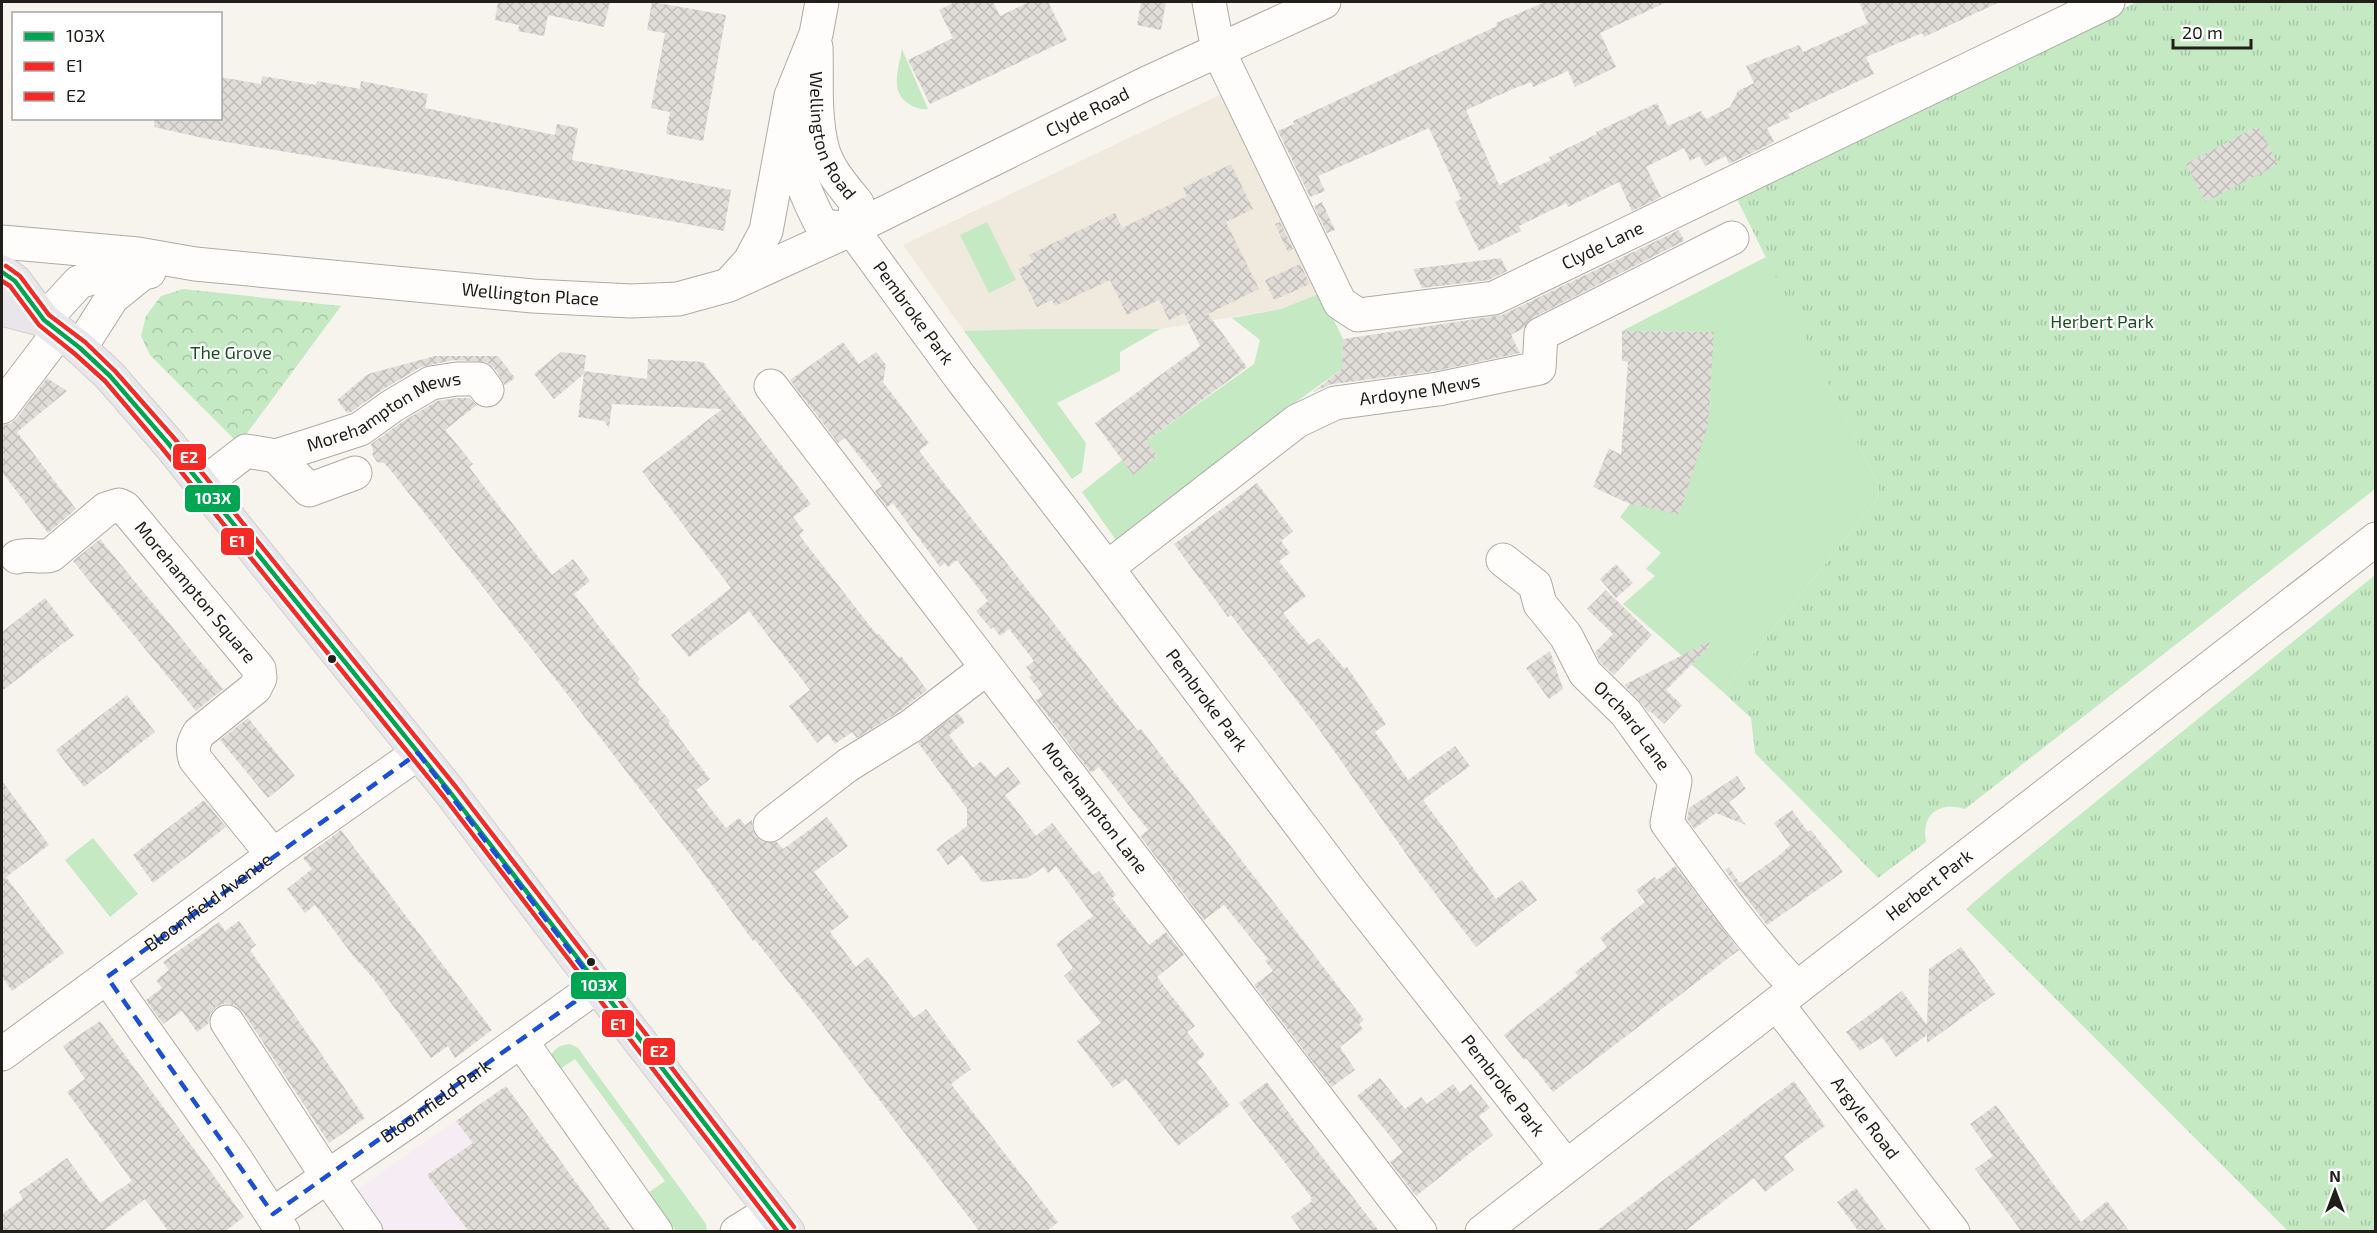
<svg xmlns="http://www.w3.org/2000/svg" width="2377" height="1233" font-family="'Exo 2',sans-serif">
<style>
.commercial{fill:#f6ecf4}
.built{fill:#f0e9dd}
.green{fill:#c4e9c3}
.forest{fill:url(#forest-crowns)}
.park{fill:url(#park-tufts)}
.building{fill:url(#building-cross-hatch)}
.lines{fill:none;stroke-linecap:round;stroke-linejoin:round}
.minor-casing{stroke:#adaba6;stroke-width:35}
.major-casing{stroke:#d0cecb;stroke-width:35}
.minor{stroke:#fefdfc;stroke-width:33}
.major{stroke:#e9e6eb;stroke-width:33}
.bus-1-casing{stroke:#fff;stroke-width:9}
.bus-2-casing{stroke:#fff;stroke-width:9}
.bus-3-casing{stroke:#fff;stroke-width:9}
.bus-1{stroke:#00a651;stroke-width:4.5}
.bus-2{stroke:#f52a26;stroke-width:4.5}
.bus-3{stroke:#f52a26;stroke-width:4.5}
.marked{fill:none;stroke:#1d4ed8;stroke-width:4.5;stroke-dasharray:12 8;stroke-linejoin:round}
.bus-dot{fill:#221f1b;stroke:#fff;stroke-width:2}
.labels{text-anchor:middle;stroke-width:4.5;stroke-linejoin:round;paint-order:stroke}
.street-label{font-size:18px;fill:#221f1b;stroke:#fff}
.park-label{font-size:18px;fill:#1d5224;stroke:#fff}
.line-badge{stroke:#fff;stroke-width:2}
.badge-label{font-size:16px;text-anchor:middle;font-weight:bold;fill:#fff}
</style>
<defs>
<pattern id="forest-crowns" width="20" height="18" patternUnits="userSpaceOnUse" patternTransform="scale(1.5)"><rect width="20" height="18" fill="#c4e9c3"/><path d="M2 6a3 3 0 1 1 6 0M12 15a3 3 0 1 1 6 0" fill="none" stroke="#a8c7a7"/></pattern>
<pattern id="park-tufts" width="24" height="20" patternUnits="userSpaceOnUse" patternTransform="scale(1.5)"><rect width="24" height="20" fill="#c4e9c3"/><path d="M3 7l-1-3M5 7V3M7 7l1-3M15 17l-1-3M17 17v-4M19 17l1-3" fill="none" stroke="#a8c7a7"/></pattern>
<pattern id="building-cross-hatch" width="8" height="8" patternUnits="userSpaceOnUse" patternTransform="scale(1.5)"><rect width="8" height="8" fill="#e0ddd9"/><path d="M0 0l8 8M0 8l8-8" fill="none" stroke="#c0bdba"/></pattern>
</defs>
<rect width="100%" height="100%" fill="#f7f4ee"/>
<path class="commercial" d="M 506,1086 L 606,1223 L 595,1232 L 383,1231 L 355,1191 Z"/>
<path class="built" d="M 1226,92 L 1321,293 L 1281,309 L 1160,329 L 964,331 L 903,245 Z"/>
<path class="green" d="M 902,49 L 928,109 C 921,110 915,108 909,104 C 889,92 899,68 902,49 Z
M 987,222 L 1016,280 L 989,293 L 960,235 Z
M 1766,257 L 1879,486 L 1877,499 L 1723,692 L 1623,604 L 1655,576 L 1646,569 L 1661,553 L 1620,517 L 1630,504 L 1713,332 L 1622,331 Z
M 1321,293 L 1343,339 L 1342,369 L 1289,407 L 1118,543 L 1082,492 L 1122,460 L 1133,475 L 1157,456 L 1146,441 L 1254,364 L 1260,340 L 1232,318 L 1281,309 Z
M 1038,329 L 1160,329 L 1120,352 L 1120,371 L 1057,403 L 1086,443 L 1082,472 L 1072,479 L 964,331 Z
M 93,838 L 138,894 L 110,917 L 65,860 Z
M 570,1044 L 578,1048 L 706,1224 L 707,1231 L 676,1231 L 648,1193 L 665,1181 L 575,1059 L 554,1073 L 547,1063 C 552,1052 556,1045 570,1044 Z"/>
<path class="forest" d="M 183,289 L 341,306 L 239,444 L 150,355 L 141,336 L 146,316 L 161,296 Z"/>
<path class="park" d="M 2137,2 L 2375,2 L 2375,489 L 1965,809 C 1939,801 1921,814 1926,842 L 1878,878 L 1755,753 L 1751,718 L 1723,692 L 1877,499 L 1879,486 L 1735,195 Z
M 2375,575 L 2375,1231 L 2288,1231 L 1966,909 L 2008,873 Z"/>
<path class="building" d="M 498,2 L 610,2 L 604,27 L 548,15 L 544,36 L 518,31 L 519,25 L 495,20 Z
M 652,2 L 726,15 L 703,141 L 666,134 L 670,112 L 651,108 L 665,33 L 647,30 Z
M 955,2 L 993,2 L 1000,16 L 1029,2 L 1048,2 L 1067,40 L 930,104 L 908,60 L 953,38 L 939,10 Z
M 1141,2 L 1166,2 L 1161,30 L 1137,25 Z
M 1545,2 L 1667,2 L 1600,33 L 1616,67 L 1575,87 L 1568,71 L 1533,87 L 1531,82 L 1515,88 L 1466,110 L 1499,185 L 1551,160 L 1549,157 L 1597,134 L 1596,132 L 1657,103 L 1668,126 L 1701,111 L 1706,119 L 1730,107 L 1738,91 L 1754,83 L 1746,66 L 1799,45 L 1803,52 L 1868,23 L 1859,2 L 2000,2 L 1924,37 L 1922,33 L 1866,57 L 1874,74 L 1788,114 L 1790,118 L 1767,128 L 1774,142 L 1729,164 L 1726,156 L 1705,166 L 1700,156 L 1690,161 L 1684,148 L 1646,167 L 1661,197 L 1632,211 L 1619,182 L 1568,207 L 1566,203 L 1519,226 L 1521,231 L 1479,251 L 1455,202 L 1461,199 L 1429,128 L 1318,176 L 1325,191 L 1310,197 L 1278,131 L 1294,124 L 1293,121 L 1497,26 L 1496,23 Z
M 262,76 L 316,85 L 317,81 L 360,89 L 361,81 L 428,94 L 425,108 L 555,135 L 557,124 L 578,128 L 572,160 L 731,190 L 724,231 L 429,176 L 203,138 L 154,127 L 155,118 L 220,118 L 220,77 L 261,84 Z
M 2258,126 L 2278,164 L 2206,202 L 2186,164 Z
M 1231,164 L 1253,209 L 1226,222 L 1259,289 L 1208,314 L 1247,367 L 1146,441 L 1157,456 L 1133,475 L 1095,423 L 1200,346 L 1184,313 L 1169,320 L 1159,300 L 1127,315 L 1110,280 L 1055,306 L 1052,300 L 1037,307 L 1018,269 L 1033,262 L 1029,255 L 1115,213 L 1122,228 L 1187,196 L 1183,188 Z
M 1322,202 L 1335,230 L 1327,233 L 1314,206 Z
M 1280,222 L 1293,249 L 1288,252 L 1275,224 Z
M 1679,230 L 1684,241 L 1532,318 L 1524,328 L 1511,335 L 1520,353 L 1435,371 L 1332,384 L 1313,392 L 1342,369 L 1343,339 L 1502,315 Z
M 1501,258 L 1507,271 L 1489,280 L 1422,288 L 1413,269 Z
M 1300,264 L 1310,284 L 1274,300 L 1265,280 Z
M 1622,331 L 1714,332 L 1708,425 L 1679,514 L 1630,504 L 1593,487 L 1609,448 L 1621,455 L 1628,362 L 1622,361 Z
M 843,342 L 859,364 L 876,352 L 886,365 L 883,382 L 929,443 L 919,451 L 1138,731 L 1141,729 L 1364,1020 L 1359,1024 L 1363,1029 L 1340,1047 L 1355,1070 L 1332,1087 L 1254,985 L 1273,971 L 1265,961 L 1268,959 L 1224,905 L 1204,920 L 1140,836 L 1148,830 L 1099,767 L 1091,773 L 1036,700 L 1043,695 L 1029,677 L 1032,675 L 1026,667 L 1034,661 L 1009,629 L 1000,636 L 993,627 L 991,629 L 976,611 L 988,601 L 957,560 L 948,567 L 945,563 L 940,567 L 893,503 L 887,507 L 875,491 L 882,486 L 845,438 L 838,443 L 790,380 Z
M 561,352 L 586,355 L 584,371 L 647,379 L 648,359 L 703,362 L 811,504 L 793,517 L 804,531 L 799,535 L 877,635 L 879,634 L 899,658 L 901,656 L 927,690 L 900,711 L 857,738 L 852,732 L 835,744 L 828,734 L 817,743 L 789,706 L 810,690 L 749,611 L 689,657 L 671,635 L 731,588 L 642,471 L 722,409 L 612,404 L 609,428 L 604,421 L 578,417 L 584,374 L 554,399 L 534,374 Z
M 435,356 L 498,356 L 515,378 L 505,385 L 494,368 L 487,362 L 454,360 L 421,367 L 382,390 L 351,412 L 347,413 L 337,400 L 368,374 Z
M 47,378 L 67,391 L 17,432 L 76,509 L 48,533 L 2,472 L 2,425 L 10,424 L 17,418 Z
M 458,398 L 469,398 L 477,405 L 445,430 L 473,464 L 469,467 L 552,575 L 573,559 L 590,581 L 574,594 L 640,679 L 637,682 L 670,721 L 668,723 L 710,779 L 696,790 L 726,828 L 739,818 L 745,825 L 752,820 L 752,828 L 756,837 L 763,842 L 777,842 L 783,849 L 827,817 L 848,846 L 814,872 L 849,917 L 830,932 L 856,967 L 868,957 L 914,1018 L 926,1009 L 971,1069 L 951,1084 L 1058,1222 L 1045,1232 L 980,1232 L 817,1018 L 755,940 L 753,941 L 691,856 L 560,685 L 392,472 L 384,463 L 377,462 L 372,454 L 373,450 L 371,444 L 402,422 L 437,401 Z
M 1257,483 L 1293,531 L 1281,541 L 1290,553 L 1279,561 L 1306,596 L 1283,613 L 1309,645 L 1319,638 L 1344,668 L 1347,667 L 1386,724 L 1375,732 L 1408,780 L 1455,746 L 1470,766 L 1423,800 L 1496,899 L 1522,880 L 1537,900 L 1476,947 L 1418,871 L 1318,728 L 1231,615 L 1228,617 L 1174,544 Z
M 100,539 L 223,689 L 196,711 L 73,561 Z
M 1616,564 L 1633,583 L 1616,598 L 1600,579 Z
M 1606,590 L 1652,635 L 1614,675 L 1600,662 L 1595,652 L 1613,634 L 1587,609 Z
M 45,598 L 74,635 L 2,691 L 2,632 Z
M 1708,642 L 1711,645 L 1666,690 L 1682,705 L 1664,724 L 1650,711 L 1649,712 L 1624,685 Z
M 1550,651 L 1563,689 L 1549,699 L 1526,668 Z
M 127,695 L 155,732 L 84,787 L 56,750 Z
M 958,713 L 965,722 L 949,735 L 973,768 L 981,761 L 995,777 L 1008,767 L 1021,783 L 1005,795 L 1036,836 L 1052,823 L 1093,875 L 1099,871 L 1116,895 L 1112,898 L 1149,945 L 1166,932 L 1184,955 L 1157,977 L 1195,1026 L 1187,1032 L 1205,1055 L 1197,1062 L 1230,1105 L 1178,1146 L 1126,1079 L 1113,1088 L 1077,1041 L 1101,1023 L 1064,976 L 1073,968 L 1056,944 L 1093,916 L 1056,866 L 1048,873 L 1044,867 L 1027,878 L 982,882 L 962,855 L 948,865 L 936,849 L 967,826 L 967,809 L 918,743 Z
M 248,718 L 295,776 L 268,798 L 220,740 Z
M 1737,776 L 1746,789 L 1729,802 L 1746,825 L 1716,813 L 1694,829 L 1687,819 L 1689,808 Z
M 2,781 L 49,845 L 6,877 L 64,953 L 12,991 L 2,977 Z
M 204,800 L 226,827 L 153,883 L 133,855 Z
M 1792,810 L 1808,832 L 1811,830 L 1843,872 L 1767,925 L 1725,870 L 1729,867 L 1739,882 L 1743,882 L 1781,854 L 1790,845 L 1774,823 Z
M 341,830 L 492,1030 L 455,1058 L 448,1046 L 431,1058 L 373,978 L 354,957 L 315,905 L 305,913 L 287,889 L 312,869 L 303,858 Z
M 1675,866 L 1739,950 L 1553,1092 L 1526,1058 L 1524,1060 L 1504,1035 L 1578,976 L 1575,972 L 1607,947 L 1600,938 L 1645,902 L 1636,890 L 1655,877 L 1657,880 Z
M 239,921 L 256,945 L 250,950 L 365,1118 L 329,1143 L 243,1012 L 236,1006 L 225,1003 L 216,1007 L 210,1014 L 208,1024 L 197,1032 L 182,1011 L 163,1024 L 146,1000 L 162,988 L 156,980 L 169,970 L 163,962 L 219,922 L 225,931 Z
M 1961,947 L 1995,994 L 1927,1043 L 1927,1035 L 1896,1057 L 1882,1037 L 1860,1051 L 1846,1032 L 1902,991 L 1927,1025 L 1929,969 Z
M 100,1021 L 244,1217 L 224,1232 L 169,1232 L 145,1199 L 102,1232 L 2,1232 L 2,1214 L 23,1199 L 19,1192 L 67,1158 L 100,1203 L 132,1181 L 67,1092 L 85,1079 L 63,1046 Z
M 1380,1078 L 1405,1109 L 1421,1097 L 1427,1104 L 1453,1084 L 1460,1093 L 1471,1084 L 1490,1108 L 1479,1116 L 1493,1135 L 1416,1196 L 1390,1162 L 1403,1152 L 1357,1096 Z
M 1794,1081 L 1825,1126 L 1784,1156 L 1794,1170 L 1765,1192 L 1754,1178 L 1684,1232 L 1595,1232 Z
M 1267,1082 L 1302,1131 L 1380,1232 L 1302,1232 L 1291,1217 L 1312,1201 L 1310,1199 L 1312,1198 L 1239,1103 Z
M 506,1086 L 612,1232 L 469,1232 L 427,1175 L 473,1143 L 456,1121 Z
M 1996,1105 L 2081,1222 L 2107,1201 L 2130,1232 L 2022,1232 L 1975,1169 L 1993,1156 L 1970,1124 Z
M 1856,1188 L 1888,1232 L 1859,1232 L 1837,1202 Z"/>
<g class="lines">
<g class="minor-casing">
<g id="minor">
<path id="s1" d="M 1209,2 L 1218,50 L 1340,303 L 1358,315 L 1494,298 L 2108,2"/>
<path id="s2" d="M 816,47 C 817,80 814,115 822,147 C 827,168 843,186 857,203 L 852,229"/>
<path d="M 789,132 C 794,166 806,196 822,226 L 852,229"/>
<path id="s3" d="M 852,229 L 960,377 L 1107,568 L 1347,887 L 1566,1166"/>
<path id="s4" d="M 2,242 L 138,254 L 195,264 L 533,296 L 631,301 L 678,299 L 729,285 L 852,229 L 1145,84 L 1324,2"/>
<path d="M 732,281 L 750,261 L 766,231 L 791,96 L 816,34 L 822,2"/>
<path d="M 44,320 L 79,282 L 107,273 L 149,272"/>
<path d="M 80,348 L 112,298 L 144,272"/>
<path id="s5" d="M 771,386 L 1420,1232"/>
<path d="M 2,407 L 59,332"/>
<path d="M 276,456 L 309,490 L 355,473"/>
<path id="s6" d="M 202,485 L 246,451 L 276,456 L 311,445 L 360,429 L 392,406 L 431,383 L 457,379 L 479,379 L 487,390"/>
<path id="s7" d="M 17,557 C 27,553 40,558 51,555 L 106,509 L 119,505 L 125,508 L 259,669 L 260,678 L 255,688 L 199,733 C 193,743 192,748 195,759 L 273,855"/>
<path id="s8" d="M 1503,560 L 1535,585 L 1540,604 L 1566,636 L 1585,673 L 1626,713 L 1675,781 L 1667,823 C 1708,879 1748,937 1796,987"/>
<path id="s9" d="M 1107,568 L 1297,421 L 1335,403 L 1438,389 L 1539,368 L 1541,334 L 1732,238"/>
<path d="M 770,825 L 848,765 L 911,726 L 987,668"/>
<path d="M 107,977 L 235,1158 L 283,1232"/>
<path id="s10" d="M 1777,1004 L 1953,1232"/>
<path d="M 227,1022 L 327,1176 L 366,1232"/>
<path d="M 521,1041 L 656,1232"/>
<path id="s11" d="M 2,1054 L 273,855 L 418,753"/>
<path id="s12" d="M 273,1214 L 413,1118 L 597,986"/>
<path d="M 737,1232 L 771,1211"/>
<path id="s13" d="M 1482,1232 L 2376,539"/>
</g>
</g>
<g class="major-casing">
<path id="major" d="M 2,272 L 15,281 L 44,320 L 80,348 L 110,376 L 168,443 L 450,792 L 597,986 L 788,1232
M 2,309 L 44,320"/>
</g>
<use href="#minor" class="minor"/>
<use href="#major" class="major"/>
<g class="bus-1-casing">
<path id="bus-1" d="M 2,272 L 15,281 L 44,320 L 80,348 L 110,376 L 168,443 L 450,792 L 788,1232"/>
</g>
<g class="bus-2-casing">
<path id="bus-2" d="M 2,281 L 10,286 L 39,325 L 75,354 L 105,381 L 162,448 L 444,797 L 778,1232"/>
</g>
<g class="bus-3-casing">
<path id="bus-3" d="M 6,266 L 20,276 L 49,315 L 85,342 L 115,371 L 174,438 L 456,787 L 794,1227"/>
</g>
<use href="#bus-1" class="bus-1"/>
<use href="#bus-2" class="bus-2"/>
<use href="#bus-3" class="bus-3"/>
</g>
<path class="marked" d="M 418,753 L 597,986 L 273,1214 L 107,977 Z"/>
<g class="bus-dot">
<circle cx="332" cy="659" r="5"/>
<circle cx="591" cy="962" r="5"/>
</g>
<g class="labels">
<g class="street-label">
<text dy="6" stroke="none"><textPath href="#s4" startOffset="1130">Clyde Road</textPath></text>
<text dy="6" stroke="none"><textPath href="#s2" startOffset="92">Wellington Road</textPath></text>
<text dy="6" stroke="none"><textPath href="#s1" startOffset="609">Clyde Lane</textPath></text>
<text dy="6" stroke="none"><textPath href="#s4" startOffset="531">Wellington Place</textPath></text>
<text dy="6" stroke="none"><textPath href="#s3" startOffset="104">Pembroke Park</textPath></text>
<text dy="6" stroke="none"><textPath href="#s9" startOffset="368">Ardoyne Mews</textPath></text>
<text dy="6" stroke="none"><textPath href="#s6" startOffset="204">Morehampton Mews</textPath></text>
<text dy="6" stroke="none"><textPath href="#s7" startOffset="236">Morehampton Square</textPath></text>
<text dy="6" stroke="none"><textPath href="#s3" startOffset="590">Pembroke Park</textPath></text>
<text dy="6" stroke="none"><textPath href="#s8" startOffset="214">Orchard Lane</textPath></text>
<text dy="6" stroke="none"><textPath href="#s5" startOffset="532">Morehampton Lane</textPath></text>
<text dy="6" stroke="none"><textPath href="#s13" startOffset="566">Herbert Park</textPath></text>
<text dy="6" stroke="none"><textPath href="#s11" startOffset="256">Bloomfield Avenue</textPath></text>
<text dy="6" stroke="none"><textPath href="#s3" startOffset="1076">Pembroke Park</textPath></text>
<text dy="6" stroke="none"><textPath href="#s12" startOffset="198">Bloomfield Park</textPath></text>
<text dy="6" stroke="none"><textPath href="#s10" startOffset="144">Argyle Road</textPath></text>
</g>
<g class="park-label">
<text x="2102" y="328">Herbert Park</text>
<text x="231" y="359">The Grove</text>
</g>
</g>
<g class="line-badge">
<rect x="172" y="443" width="35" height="28" rx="6" fill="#f52a26"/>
<rect x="184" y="484" width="57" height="29" rx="6" fill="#00a651"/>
<rect x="220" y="527" width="35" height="29" rx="6" fill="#f52a26"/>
<rect x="570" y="971" width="57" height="29" rx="6" fill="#00a651"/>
<rect x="601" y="1009" width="34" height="29" rx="6" fill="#f52a26"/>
<rect x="642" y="1037" width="34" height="29" rx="6" fill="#f52a26"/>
</g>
<g class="badge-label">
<text x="189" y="463">E2</text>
<text x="213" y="504">103X</text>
<text x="237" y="547">E1</text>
<text x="599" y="991">103X</text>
<text x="618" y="1030">E1</text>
<text x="659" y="1057">E2</text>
</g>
<rect width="2377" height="1233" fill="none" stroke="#221f1b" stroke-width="6"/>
<rect x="12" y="12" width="210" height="108" fill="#ffffff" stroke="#a7a5a4" stroke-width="1.5"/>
<rect x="24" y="32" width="30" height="9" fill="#00a651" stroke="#a7a5a4" stroke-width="1.5"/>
<text x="66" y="42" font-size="18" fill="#221f1b">103X</text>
<rect x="24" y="62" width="30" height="9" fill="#f52a26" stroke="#a7a5a4" stroke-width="1.5"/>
<text x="66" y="72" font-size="18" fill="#221f1b">E1</text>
<rect x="24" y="92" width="30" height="9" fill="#f52a26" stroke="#a7a5a4" stroke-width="1.5"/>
<text x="66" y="102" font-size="18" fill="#221f1b">E2</text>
<g transform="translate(2335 1191)" stroke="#ffffff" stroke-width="4.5" paint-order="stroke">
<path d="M0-4.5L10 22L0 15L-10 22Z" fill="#221f1b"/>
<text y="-9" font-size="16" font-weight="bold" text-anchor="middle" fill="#221f1b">N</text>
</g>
<path d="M2173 39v9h78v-9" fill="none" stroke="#221f1b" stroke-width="3"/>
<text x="2182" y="39" font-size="18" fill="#221f1b" stroke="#ffffff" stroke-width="4.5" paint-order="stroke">20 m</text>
</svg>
